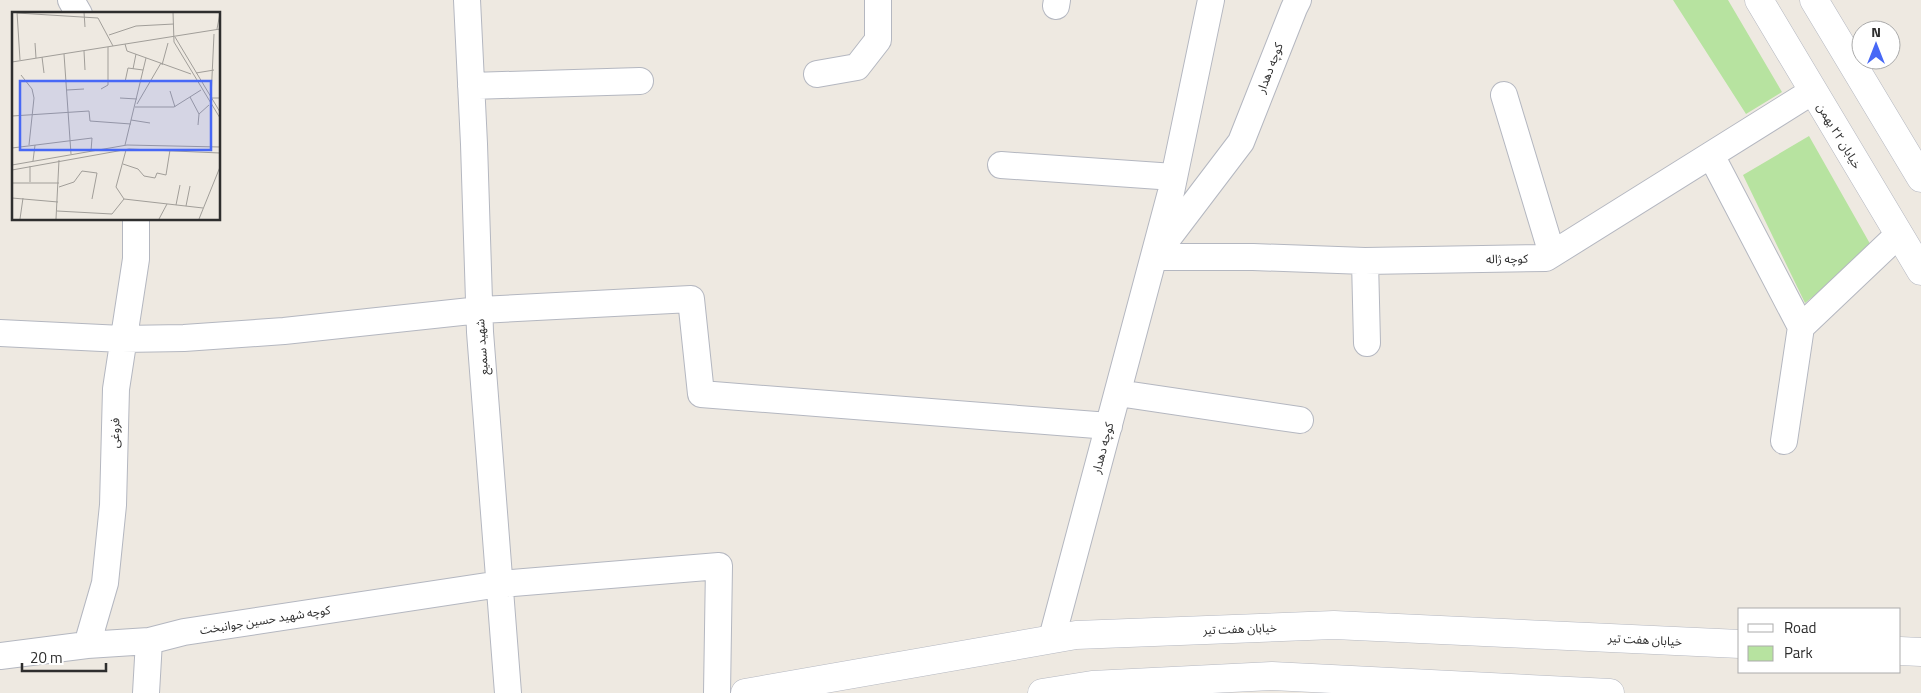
<svg xmlns="http://www.w3.org/2000/svg" width="1921" height="693" font-family="'Titillium Web','Noto Sans Arabic',sans-serif">
<style>
.green{fill:#b7e3a0}
.lines{fill:none;stroke-linecap:round;stroke-linejoin:round}
.street-casing{stroke:#b4b7c0;stroke-width:28}
.secondary-casing{stroke:#b4b7c0;stroke-width:29}
.street{stroke:#fff;stroke-width:26}
.secondary{stroke:#fff;stroke-width:28}
.labels{text-anchor:middle;stroke-width:4;stroke-linejoin:round;paint-order:stroke}
.street-label{font-size:12px;fill:#2e2e2e;stroke:#fff}
.inset-road{fill:none;stroke:#a19e99;stroke-width:1}
.view{fill:#4768f6;fill-opacity:0.15;stroke:#4768f6;stroke-width:2.5}
.inset-edge{fill:none;stroke:#2e2e2e;stroke-width:2.5}
</style>
<rect width="100%" height="100%" fill="#eee9e1"/>
<path class="green" d="M 1673,0 L 1728,0 L 1782,92 L 1746,114 Z
M 1809,136 L 1873,249 L 1805,303 L 1743,175 Z"/>
<g class="lines">
<g class="street-casing">
<path id="street" d="M 71,0 L 79,14
M 467,0 L 474,144 L 480,332 L 508,693
M 1056,6 L 1057,0
M 817,74 L 857,67 L 878,40 L 878,0
M 471,86 L 640,81
M 1504,95 L 1552,254
M 1711,155 L 1801,327
M 1001,165 L 1174,177
M 1162,246 L 1241,142 L 1294,8 L 1298,0
M 1154,257 L 1253,257 L 1365,261 L 1546,258 L 1813,91
M 1365,261 L 1367,343
M 0,333 L 122,339 L 184,338 L 284,331 L 480,310 L 691,299 L 701,394 L 1109,426
M 1118,393 L 1300,420
M 1784,441 L 1801,327 L 1898,235
M 1052,638 L 1171,192 L 1211,0
M 87,645 L 105,583 L 113,505 L 116,389 L 136,259 L 136,219
M 0,656 L 87,645 L 149,641 L 184,632 L 500,584 L 719,566 L 717,693
M 146,693 L 149,641"/>
</g>
<g class="secondary-casing">
<path id="secondary" d="M 1759,0 L 1921,271
M 1814,0 L 1921,178
M 1900,651 L 1921,652
M 745,693 L 1076,635 L 1334,625 L 1740,644
M 1042,693 L 1092,685 L 1272,676 L 1610,693"/>
</g>
<use href="#street" class="street"/>
<use href="#secondary" class="secondary"/>
</g>
<g class="labels">
<g class="street-label">
<text transform="translate(1270 68) rotate(-69)" y="4">کوچه دهدار</text>
<text transform="translate(1839 136) rotate(59)" y="4">خیابان ۲۲ بهمن</text>
<text transform="translate(1507 259) rotate(-1)" y="4">کوچه ژاله</text>
<text transform="translate(482 347) rotate(-94)" y="4">شهید سمیع</text>
<text transform="translate(115 433) rotate(-89)" y="4">فروغی</text>
<text transform="translate(1103 448) rotate(-75)" y="4">کوچه دهدار</text>
<text transform="translate(265 620) rotate(-9)" y="4">کوچه شهید حسین جوانبخت</text>
<text transform="translate(1240 629) rotate(-2)" y="4">خیابان هفت تیر</text>
<text transform="translate(1645 640) rotate(3)" y="4">خیابان هفت تیر</text>
</g>
</g>
<g transform="translate(12 12)">
<rect width="208" height="208" fill="#eee9e1"/>
<path class="inset-road" d="M 5,0 L 8,48M 72,0 L 73,15M 161,0 L 162,30 L 208,106M 5,1 L 86,6 L 101,34M 205,17 L 208,1M 202,22 L 199,86 L 208,86M 97,23 L 124,14 L 162,12M 163,25 L 208,100M 23,31 L 24,46M 113,32 L 115,39 L 179,62M 72,39 L 73,58M 52,42 L 59,142M 30,45 L 32,61M 0,50 L 208,17M 150,53 L 156,31M 121,57 L 124,42M 184,61 L 202,58M 9,63 L 20,77 L 22,86 L 17,133M 113,70 L 116,56 L 131,58M 89,77 L 96,73 L 96,35M 55,78 L 72,77M 158,79 L 163,95M 178,85 L 187,102M 108,86 L 125,87M 125,92 L 149,51M 123,95 L 162,95 L 189,78M 0,104 L 77,99 L 78,109 L 119,112M 119,108 L 138,111M 186,113 L 187,102 L 197,93M 113,133 L 134,46M 0,136 L 80,126 L 79,139M 21,149 L 23,133M 111,152 L 126,157 L 132,164 L 143,166 L 145,161 L 154,163 L 158,138M 0,153 L 115,133 L 208,135M 18,154 L 18,170M 0,158 L 117,137 L 208,141M 0,171 L 47,171M 47,175 L 62,170 L 70,159 L 85,161 L 80,187M 0,186 L 46,190M 112,187 L 191,196M 112,187 L 104,175 L 114,138M 164,193 L 168,173M 174,194 L 178,174M 45,199 L 100,202 L 112,187M 8,207 L 11,186M 44,207 L 47,148M 147,207 L 155,192M 187,207 L 208,155"/>
<path class="view" d="M 8,69 L 199,69 L 199,138 L 8,138 Z"/>
<rect width="208" height="208" class="inset-edge"/>
</g>
<rect x="1738" y="608" width="162" height="65" fill="#ffffff" stroke="#ababab"/>
<rect x="1748" y="624" width="25" height="8" fill="#ffffff" stroke="#ababab"/>
<text x="1784" y="633" font-size="15" fill="#2e2e2e">Road</text>
<rect x="1748" y="646" width="25" height="15" fill="#b7e3a0" stroke="#ababab"/>
<text x="1784" y="658" font-size="15" fill="#2e2e2e">Park</text>
<g transform="translate(1876 45)"><circle r="24" fill="#ffffff" stroke="#ababab"/>
<path d="M0-4L9 19L0 12L-9 19Z" fill="#4768f6"/>
<text y="-8" font-size="14" font-weight="bold" text-anchor="middle" fill="#2e2e2e">N</text>
</g>
<path d="M22 663v8h84v-8" fill="none" stroke="#2e2e2e" stroke-width="2.5"/>
<text x="30" y="663" font-size="15" fill="#2e2e2e" stroke="#ffffff" stroke-width="4" paint-order="stroke">20 m</text>
</svg>
